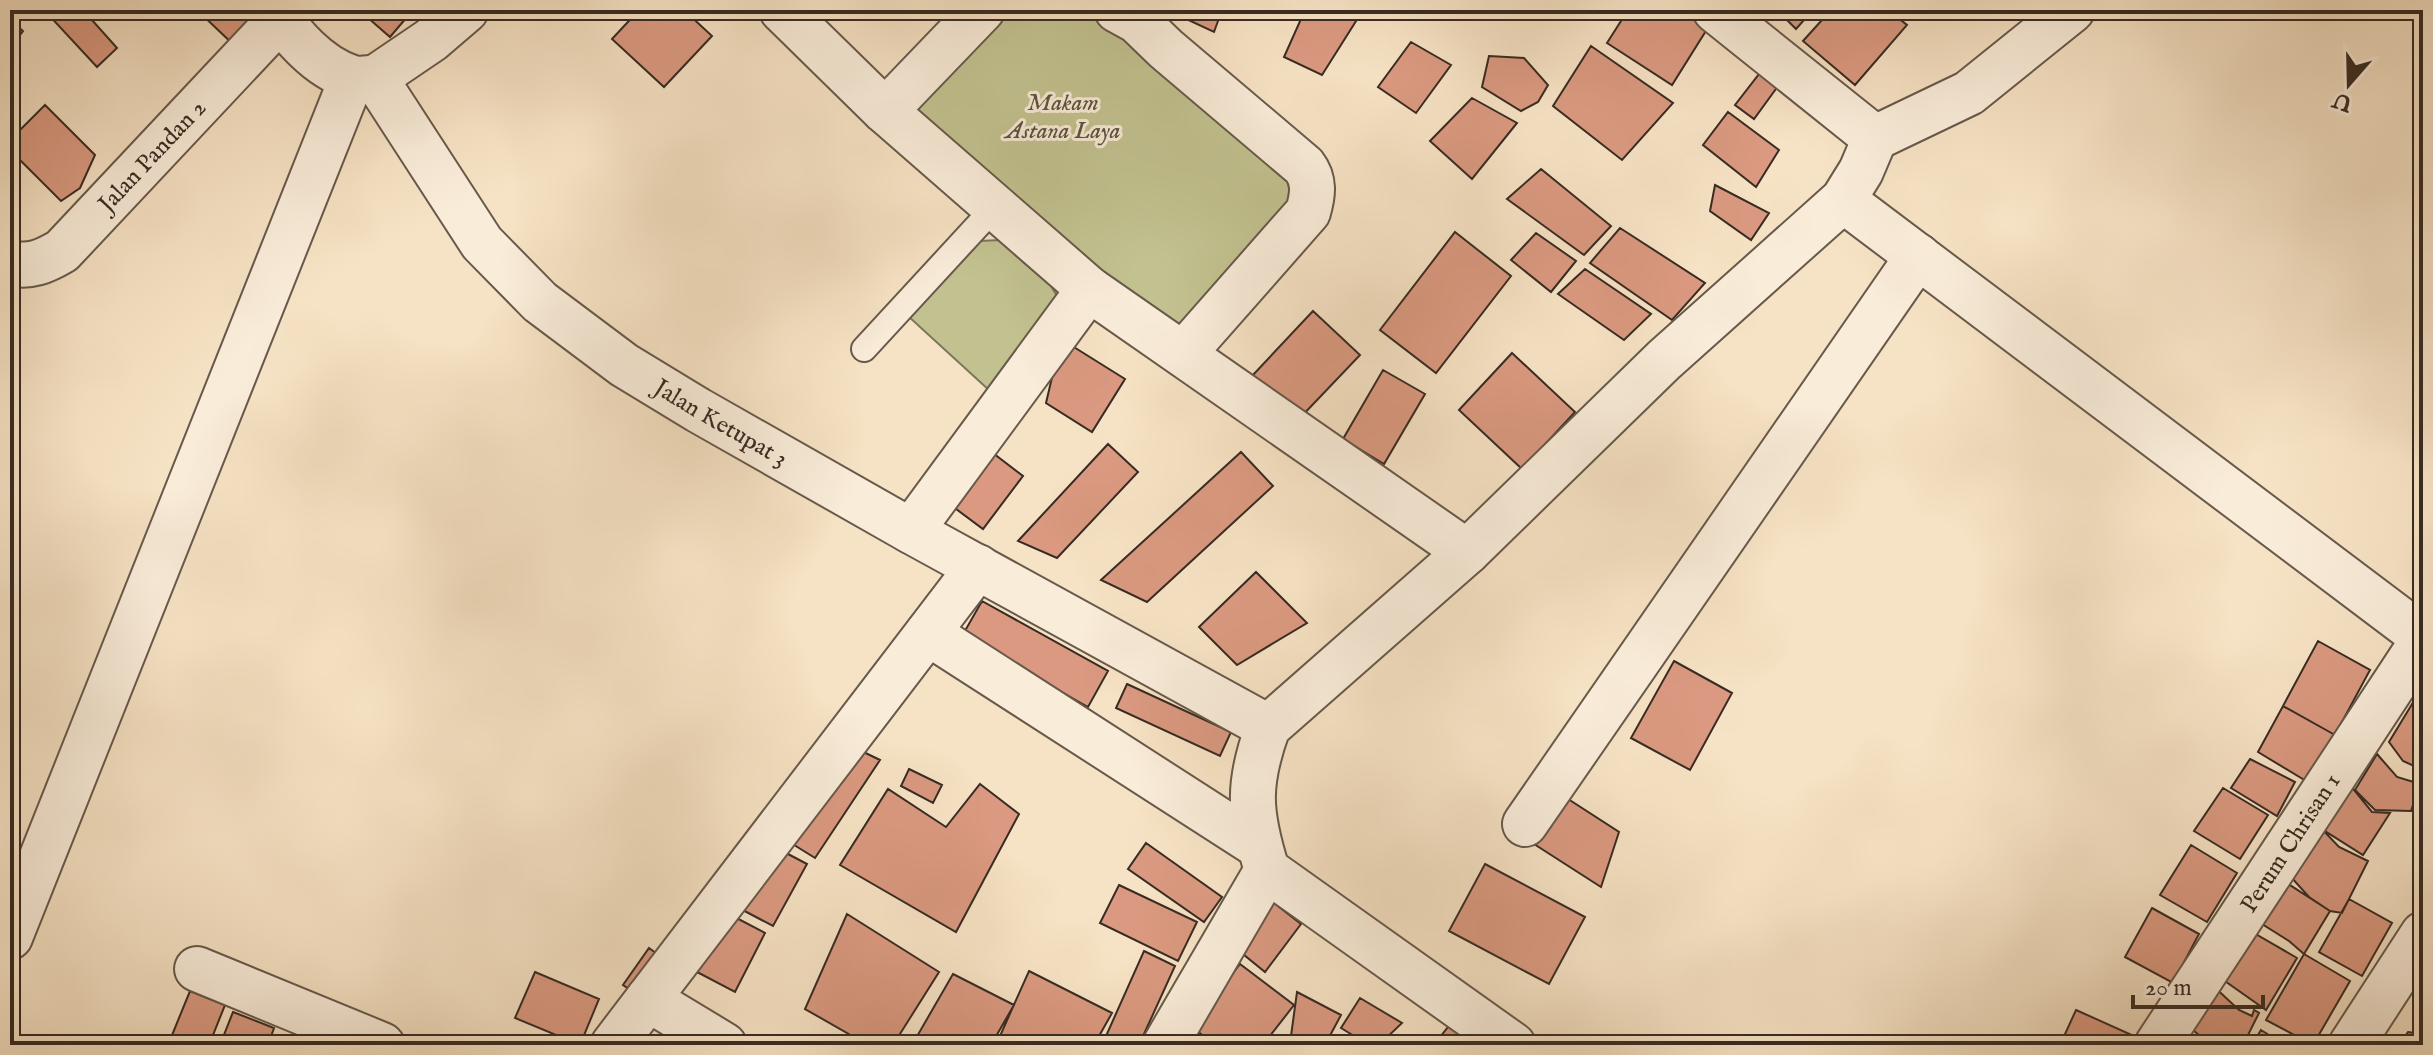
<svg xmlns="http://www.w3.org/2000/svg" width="2433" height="1055" font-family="'IM FELL English',serif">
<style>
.green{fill:#c2c290;stroke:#7c765a;stroke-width:2}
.building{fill:#da9980;stroke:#372b23;stroke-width:2}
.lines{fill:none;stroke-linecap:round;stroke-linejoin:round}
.service-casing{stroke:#67594b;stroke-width:28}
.minor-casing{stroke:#67594b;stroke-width:48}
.service{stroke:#f9ecd9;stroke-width:24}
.minor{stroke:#f9ecd9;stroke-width:44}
.labels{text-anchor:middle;stroke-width:6;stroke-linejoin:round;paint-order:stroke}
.park-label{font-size:24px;font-style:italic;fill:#5a513e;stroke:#f9ecd9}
.street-label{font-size:24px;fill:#372b23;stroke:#f9ecd9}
</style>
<rect width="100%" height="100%" fill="#f6e2c4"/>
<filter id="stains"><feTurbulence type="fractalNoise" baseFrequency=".0025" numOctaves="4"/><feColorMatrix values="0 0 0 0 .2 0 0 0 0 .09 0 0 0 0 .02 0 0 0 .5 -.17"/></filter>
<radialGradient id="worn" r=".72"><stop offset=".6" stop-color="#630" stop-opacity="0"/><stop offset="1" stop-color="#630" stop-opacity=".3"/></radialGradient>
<path class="green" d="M 993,10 L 1090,10 L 1125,30 L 1300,190 L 1170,335 L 910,124 L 911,87 Z
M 1001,240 L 1040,267 L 1057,296 L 990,391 L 908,316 L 979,241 Z"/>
<path class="building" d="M 83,10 L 117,48 L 97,67 L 45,11 Z
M 197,10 L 252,10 L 262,19 L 236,47 Z
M 359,10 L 413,10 L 390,37 Z
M 639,10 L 684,10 L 712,36 L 664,87 L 612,39 Z
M 1167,10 L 1222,10 L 1214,32 Z
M 1305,10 L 1363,10 L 1322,75 L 1284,57 Z
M 1628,10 L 1684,10 L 1709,26 L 1672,85 L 1607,43 Z
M 1777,10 L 1813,10 L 1796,29 Z
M 1831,10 L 1888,10 L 1907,25 L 1855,85 L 1803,41 Z
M 10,19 L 23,31 L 10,48 Z
M 1411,42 L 1451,65 L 1416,113 L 1378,87 Z
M 1591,46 L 1673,103 L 1622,160 L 1553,106 Z
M 1489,56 L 1524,58 L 1548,85 L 1538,102 L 1521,111 L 1482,87 Z
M 1763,69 L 1781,82 L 1754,119 L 1735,105 Z
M 1472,98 L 1517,123 L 1472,179 L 1430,141 Z
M 45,105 L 95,155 L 80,188 L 61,201 L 10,150 L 10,140 Z
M 1728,112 L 1779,150 L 1756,187 L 1703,145 Z
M 1541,169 L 1611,226 L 1584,255 L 1507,199 Z
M 1715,185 L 1769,213 L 1751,240 L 1710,211 Z
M 1620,228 L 1705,283 L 1672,320 L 1590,263 Z
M 1455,232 L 1511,276 L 1436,373 L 1380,330 Z
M 1536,233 L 1576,261 L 1551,292 L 1511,260 Z
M 1585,269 L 1651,314 L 1624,340 L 1558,294 Z
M 1313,311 L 1360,355 L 1298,420 L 1252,376 Z
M 1061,339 L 1125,379 L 1092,432 L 1046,403 Z
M 1512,353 L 1575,412 L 1522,469 L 1459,410 Z
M 1383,370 L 1425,394 L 1384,464 L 1343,439 Z
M 1108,444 L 1138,472 L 1057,558 L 1018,541 Z
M 989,450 L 1023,476 L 983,529 L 948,503 Z
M 1241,452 L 1273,486 L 1147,602 L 1101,580 Z
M 1256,572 L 1307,623 L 1237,665 L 1199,627 Z
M 982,601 L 1108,671 L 1088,707 L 962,636 Z
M 2318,641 L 2370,670 L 2335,735 L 2283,706 Z
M 1674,661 L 1732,693 L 1690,770 L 1631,738 Z
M 1127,684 L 1231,732 L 1220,756 L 1116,708 Z
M 2423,686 L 2423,770 L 2403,761 L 2389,742 Z
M 2283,706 L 2335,735 L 2306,781 L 2258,752 Z
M 849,745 L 880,760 L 815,858 L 783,838 Z
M 2377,754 L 2397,777 L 2420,784 L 2411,811 L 2375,810 L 2355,790 Z
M 2250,759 L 2295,782 L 2277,816 L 2231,788 Z
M 909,769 L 942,785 L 933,803 L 901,786 Z
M 2346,780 L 2372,812 L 2390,813 L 2363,855 L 2325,831 Z
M 980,784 L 1019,814 L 956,932 L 840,865 L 888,789 L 946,827 Z
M 2223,788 L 2268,815 L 2240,859 L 2194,831 Z
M 1565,797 L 1619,832 L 1601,887 L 1534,844 Z
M 2319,826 L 2339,847 L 2368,861 L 2342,913 L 2330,911 L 2309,897 L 2281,866 Z
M 1146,843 L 1222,897 L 1204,922 L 1128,869 Z
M 771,845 L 807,864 L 773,926 L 737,907 Z
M 2191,845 L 2237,873 L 2207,922 L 2160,895 Z
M 1485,864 L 1585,917 L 1549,984 L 1449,931 Z
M 2279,878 L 2330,911 L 2304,954 L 2289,941 L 2254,919 Z
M 1119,885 L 1197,922 L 1178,961 L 1100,923 Z
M 2349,899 L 2392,923 L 2362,976 L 2319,952 Z
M 1274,903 L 1301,924 L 1265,972 L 1238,950 Z
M 2152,908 L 2199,934 L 2173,983 L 2125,957 Z
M 727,913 L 765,933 L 735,992 L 697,972 Z
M 847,914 L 939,972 L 893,1045 L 868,1045 L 805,1009 Z
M 2247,929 L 2297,958 L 2266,1010 L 2215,974 Z
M 649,948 L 664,959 L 639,996 L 623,985 Z
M 1144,951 L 1175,966 L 1139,1045 L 1102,1045 Z
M 2304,954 L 2350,981 L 2313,1045 L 2266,1020 Z
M 1240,964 L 1294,1005 L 1263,1045 L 1215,1045 L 1192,1027 Z
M 1029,971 L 1112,1013 L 1094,1045 L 996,1045 Z
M 535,972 L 599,999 L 580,1045 L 515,1018 Z
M 953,974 L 1014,1005 L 991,1045 L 912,1045 Z
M 2210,983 L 2239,1010 L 2252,1016 L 2254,1010 L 2259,1013 L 2243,1045 L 2210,1045 L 2192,1029 Z
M 190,991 L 225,1005 L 209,1045 L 168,1045 Z
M 1297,992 L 1341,1015 L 1325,1045 L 1309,1045 L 1291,1036 Z
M 1360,998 L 1402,1023 L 1379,1045 L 1369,1045 L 1341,1028 Z
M 2076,1010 L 2134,1036 L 2130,1045 L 2060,1045 Z
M 233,1012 L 274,1028 L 268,1045 L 220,1045 Z
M 1458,1014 L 1477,1028 L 1464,1045 L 1434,1045 Z
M 2261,1030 L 2285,1045 L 2252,1045 Z
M 2408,1032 L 2420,1034 L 2423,1038 L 2423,1045 L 2399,1045 Z"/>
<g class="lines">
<g class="service-casing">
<path id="service" d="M 864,349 L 994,208"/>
</g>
<g class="minor-casing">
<g id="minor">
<path id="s1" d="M 273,10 C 293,36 317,66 350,77 C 357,80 367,78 375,78 L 482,243 L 540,302 L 624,365 L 698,410 L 911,531 L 1268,727"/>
<path d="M 782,10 L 885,111 L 1089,289 L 1467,552"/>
<path d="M 1117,10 L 1137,21 L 1166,49 L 1304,166 C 1315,180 1313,195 1308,212 L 1183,354"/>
<path d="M 1715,10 L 1875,138"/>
<path d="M 375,78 L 431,40 L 466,10"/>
<path d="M 885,111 L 982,10"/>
<path d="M 1843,200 L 2423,637"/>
<path id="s2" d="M 10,263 C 30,268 45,261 62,251 L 280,19"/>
<path d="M 911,531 L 1089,289"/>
<path d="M 928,633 L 1259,846"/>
<path d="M 1525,824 L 1918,256"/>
<path d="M 10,937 L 352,78"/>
<path d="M 197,969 L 382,1045"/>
<path d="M 613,1045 L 648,999"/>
<path d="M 724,1045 L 648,999 L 978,567"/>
<path d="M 1165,1045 L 1267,870"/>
<path d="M 1513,1045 L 1267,870 C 1249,813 1247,784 1268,727 L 1467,552 L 1664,360 L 1843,200 L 1861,171 L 1875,138 L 1969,93 L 2072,10"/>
<path id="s3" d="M 2157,1045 L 2423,640"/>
<path d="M 2351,1045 L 2423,934"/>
</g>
</g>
<use href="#service" class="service"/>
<use href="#minor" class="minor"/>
</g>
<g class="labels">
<g class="park-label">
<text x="1063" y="110">Makam<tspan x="1063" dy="28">Astana Laya</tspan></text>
</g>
<g class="street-label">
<text dy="8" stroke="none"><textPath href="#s2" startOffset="186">Jalan Pandan 2</textPath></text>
<text dy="8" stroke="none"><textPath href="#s1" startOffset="626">Jalan Ketupat 3</textPath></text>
<text dy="8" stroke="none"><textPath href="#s3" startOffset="242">Perum Chrisan 1</textPath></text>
</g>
</g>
<rect width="2433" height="1055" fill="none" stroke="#f6e2c4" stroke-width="40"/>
<rect x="12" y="12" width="2409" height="1031" fill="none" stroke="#372b23" stroke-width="4"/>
<rect x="20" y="20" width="2393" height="1015" fill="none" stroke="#372b23" stroke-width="2"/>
<g transform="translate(2349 84) rotate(200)" stroke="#f9ecd9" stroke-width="6" paint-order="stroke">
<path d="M0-6L14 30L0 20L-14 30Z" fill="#372b23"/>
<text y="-12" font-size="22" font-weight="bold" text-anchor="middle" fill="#372b23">U</text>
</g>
<path d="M2133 995v12h130v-12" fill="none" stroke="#372b23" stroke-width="4"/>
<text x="2145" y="995" font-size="24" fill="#372b23" stroke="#f9ecd9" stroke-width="6" paint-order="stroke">20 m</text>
<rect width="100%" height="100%" filter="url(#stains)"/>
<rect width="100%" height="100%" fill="url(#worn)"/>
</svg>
